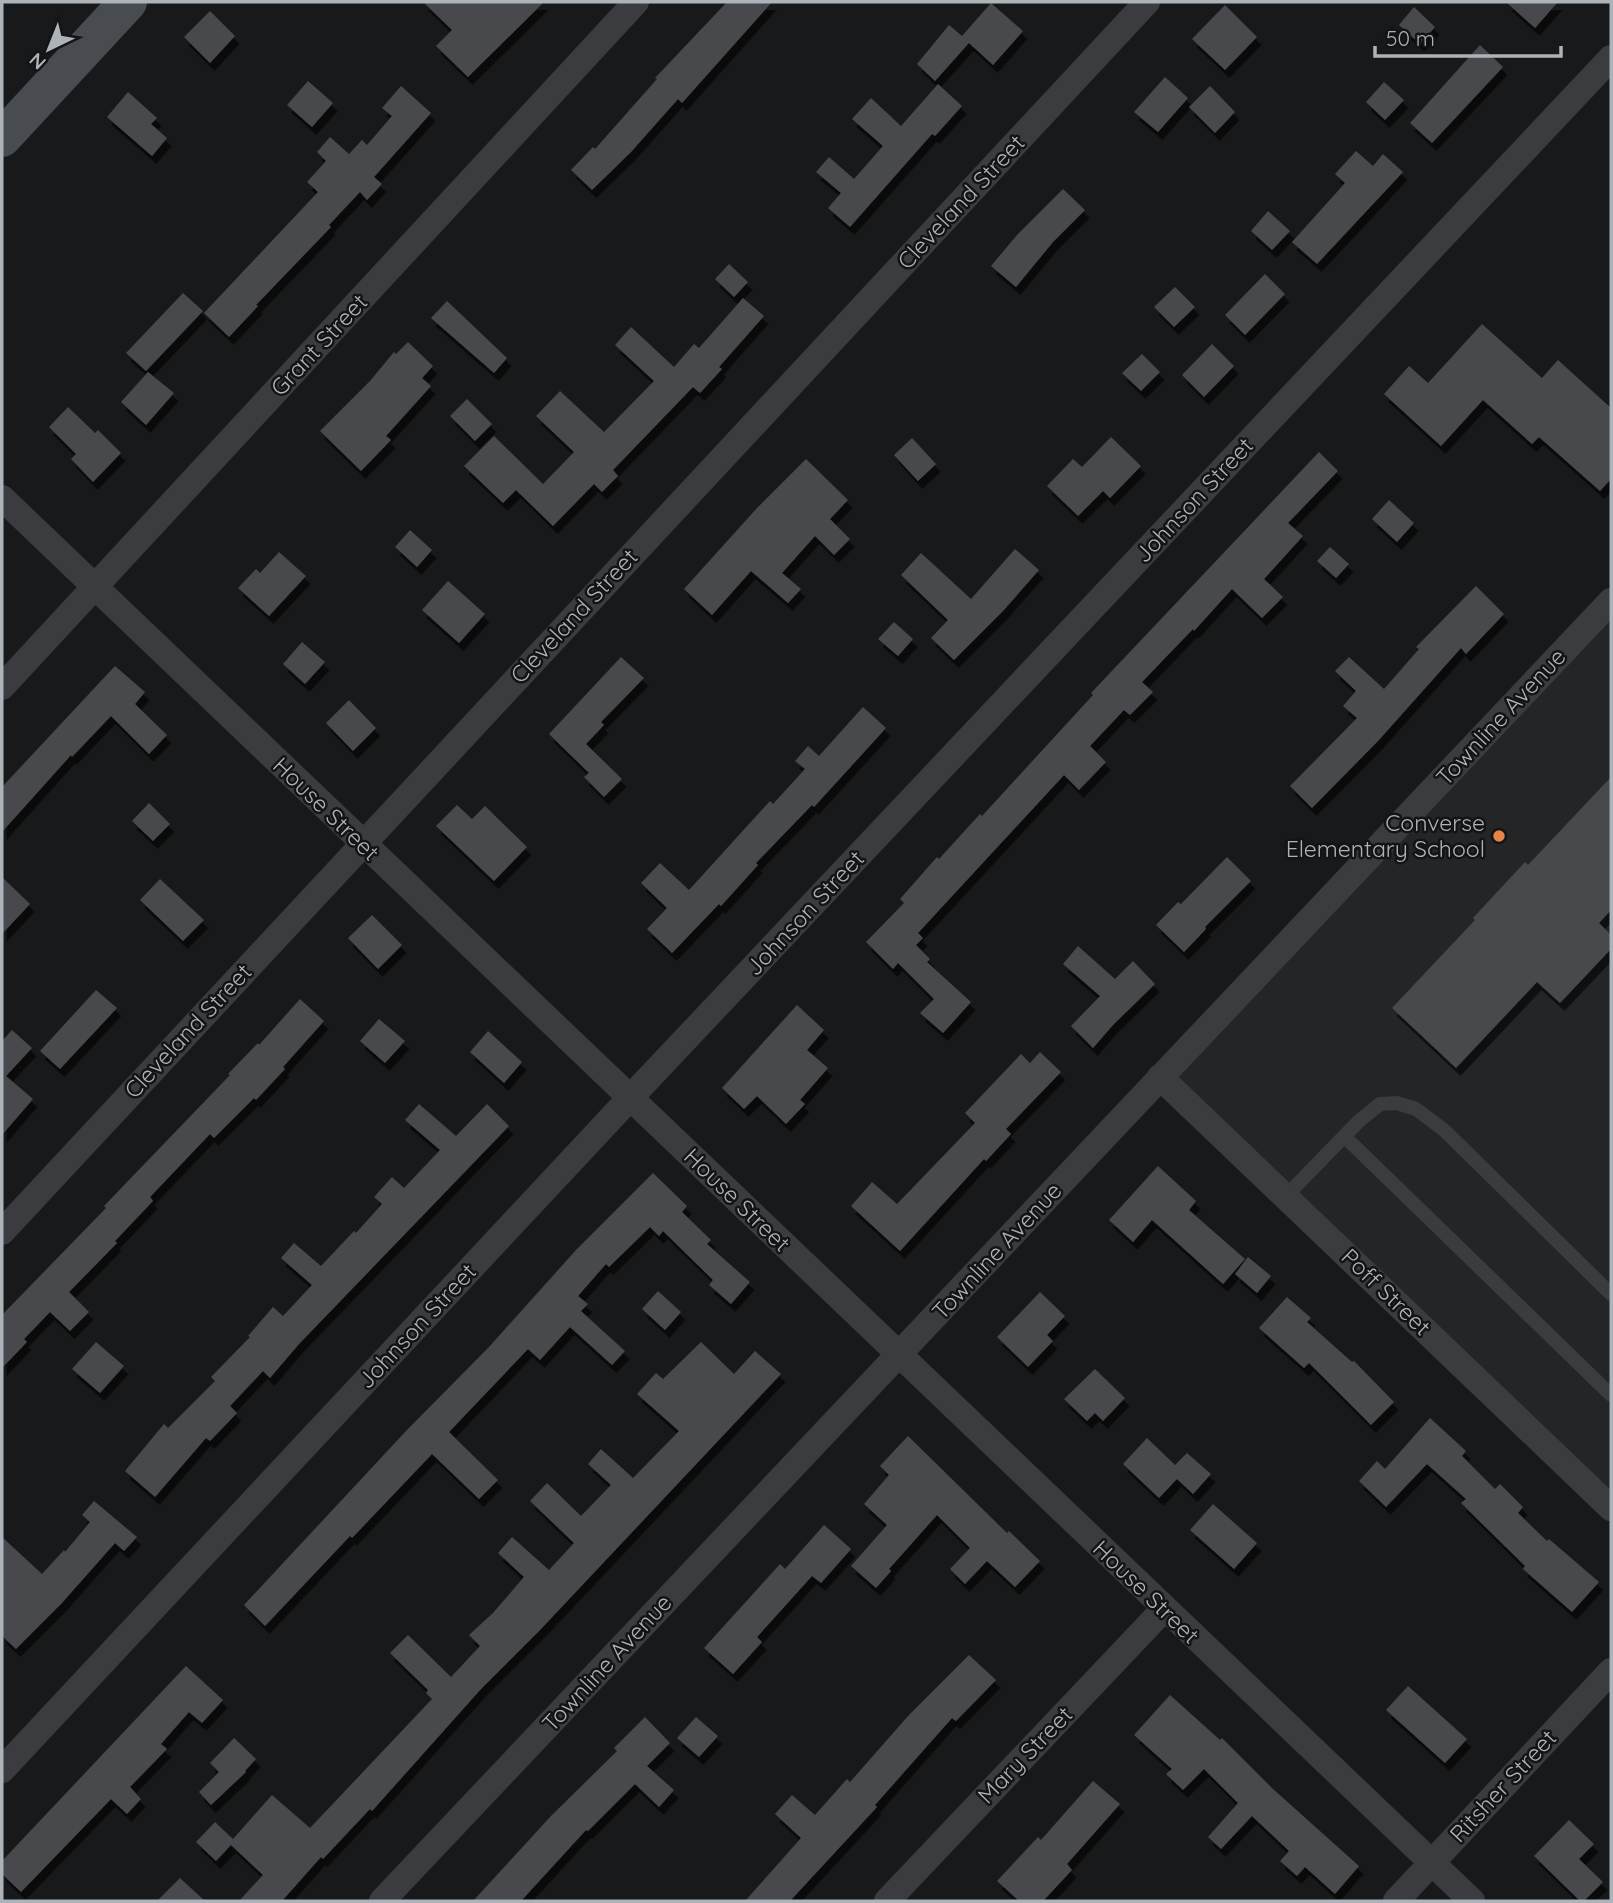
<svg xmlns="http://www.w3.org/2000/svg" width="1613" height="1903" font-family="Quicksand,sans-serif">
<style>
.built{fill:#242527}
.building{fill:#474a4d;filter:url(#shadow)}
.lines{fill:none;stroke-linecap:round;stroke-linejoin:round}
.lane{stroke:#3a3c3f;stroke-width:14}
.street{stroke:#3a3c3f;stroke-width:26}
.secondary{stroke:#484b4f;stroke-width:38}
.poi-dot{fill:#e48446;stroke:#131415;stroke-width:2.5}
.labels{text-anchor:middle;stroke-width:5;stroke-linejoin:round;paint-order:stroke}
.street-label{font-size:23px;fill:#acb3b9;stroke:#131415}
.poi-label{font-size:23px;fill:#acb3b9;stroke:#131415;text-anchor:end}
</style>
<defs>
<filter id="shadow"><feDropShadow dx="4.5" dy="8" stdDeviation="0" flood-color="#0009"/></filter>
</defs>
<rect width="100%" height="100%" fill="#18191a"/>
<path class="built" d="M 1611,595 L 1611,1507 L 1160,1077 Z"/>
<path class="building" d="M 423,2 L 544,2 L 468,77 L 436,46 L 452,30 Z
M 727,2 L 772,2 L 682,103 L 678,99 L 631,152 L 592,190 L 571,170 L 593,147 L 595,149 L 657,79 L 655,78 Z
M 1506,2 L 1558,2 L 1535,28 Z
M 991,3 L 1023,31 L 993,65 L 969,43 L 935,81 L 917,64 L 949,25 L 962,36 Z
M 1225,5 L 1257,37 L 1225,70 L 1192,39 Z
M 1414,7 L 1435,27 L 1420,44 L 1399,25 Z
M 210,11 L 235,36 L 210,63 L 184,37 Z
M 1480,45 L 1503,67 L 1432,143 L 1410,123 Z
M 1165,77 L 1188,98 L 1158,132 L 1134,112 Z
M 308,81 L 333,103 L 312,127 L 287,105 Z
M 1384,82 L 1404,100 L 1385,120 L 1366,102 Z
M 938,84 L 962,106 L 935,136 L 932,134 L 850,227 L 828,208 L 841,193 L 816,172 L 829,157 L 854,179 L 883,146 L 852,119 L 871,98 L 901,126 Z
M 401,86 L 431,113 L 374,177 L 382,184 L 367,200 L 360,192 L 329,225 L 331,227 L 256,305 L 258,306 L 229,337 L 204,313 L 318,192 L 307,182 L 326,161 L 317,152 L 330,137 L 349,154 L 362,140 L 367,145 L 392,116 L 382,108 Z
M 1210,86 L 1235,112 L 1215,133 L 1189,107 Z
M 128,92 L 157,118 L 151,124 L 167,138 L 152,156 L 107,117 Z
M 1356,151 L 1373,166 L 1383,154 L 1403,172 L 1317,264 L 1292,242 L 1345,183 L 1335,174 Z
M 1063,189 L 1085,210 L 1053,242 L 1016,287 L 991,266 L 1017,235 Z
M 1268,211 L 1290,231 L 1272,250 L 1251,231 Z
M 729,264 L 748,282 L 734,297 L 715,279 Z
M 1265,274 L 1285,294 L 1245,335 L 1225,315 Z
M 1175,287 L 1195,307 L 1174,327 L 1154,307 Z
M 183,293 L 203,311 L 146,371 L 126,353 Z
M 743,298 L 764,316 L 719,367 L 722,369 L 700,393 L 693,387 L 613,470 L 618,476 L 602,492 L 594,484 L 553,526 L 516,490 L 503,503 L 464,466 L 494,436 L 543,484 L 574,452 L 536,416 L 560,391 L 604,432 L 654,381 L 615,345 L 631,327 L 674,367 L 694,344 L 699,348 Z
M 447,301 L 507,358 L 494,373 L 431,318 Z
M 1482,324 L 1542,378 L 1558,360 L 1611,408 L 1611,479 L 1600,491 L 1539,437 L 1532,444 L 1483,400 L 1441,446 L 1384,394 L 1409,366 L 1428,383 Z
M 408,342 L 433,366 L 422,378 L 431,386 L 386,436 L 391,440 L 361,471 L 320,431 L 370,381 L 394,352 L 396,354 Z
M 1212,344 L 1234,366 L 1204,397 L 1182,375 Z
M 1142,354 L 1160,372 L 1141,391 L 1122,373 Z
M 148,372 L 174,393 L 146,425 L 121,402 Z
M 467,399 L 492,424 L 475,441 L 450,416 Z
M 68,407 L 95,433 L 98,430 L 121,453 L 93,482 L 71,459 L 76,454 L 49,427 Z
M 1111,437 L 1141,466 L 1110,498 L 1103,491 L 1078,516 L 1047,486 L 1073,459 L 1082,467 Z
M 912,438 L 936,464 L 918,481 L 894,455 Z
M 1319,452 L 1338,471 L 1288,523 L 1303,536 L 1264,579 L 1283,597 L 1262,618 L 1232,589 L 1194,631 L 1193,629 L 1142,682 L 1153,692 L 1130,715 L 1124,710 L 1090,746 L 1106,762 L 1079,790 L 1064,775 L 918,933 L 923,938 L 916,945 L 930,959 L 927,962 L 971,1002 L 943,1033 L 920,1013 L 934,999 L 898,963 L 893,969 L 866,942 L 904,903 L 900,899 L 937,857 L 939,859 L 980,814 L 982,816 L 1093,695 L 1091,693 Z
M 806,459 L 848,500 L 830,519 L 850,539 L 834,555 L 815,536 L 782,573 L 801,589 L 788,603 L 751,571 L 712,615 L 684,589 L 757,508 Z
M 1389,500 L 1414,523 L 1397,542 L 1372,519 Z
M 410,530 L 432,550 L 417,567 L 395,547 Z
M 1330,547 L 1349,564 L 1336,578 L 1317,561 Z
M 1015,549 L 1039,570 L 1003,611 L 954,660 L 931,638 L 948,620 L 901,575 L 921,553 L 971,599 Z
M 279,552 L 306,576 L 269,616 L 238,588 L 256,569 L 260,573 Z
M 448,581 L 485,614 L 459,643 L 422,610 Z
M 1476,586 L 1504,614 L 1466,654 L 1461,648 L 1378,741 L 1312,808 L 1290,786 L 1357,718 L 1343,706 L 1356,691 L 1335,671 L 1349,657 L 1384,689 L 1419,649 L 1416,647 Z
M 894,622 L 913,639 L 898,656 L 878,639 Z
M 302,642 L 325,662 L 305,684 L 283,664 Z
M 621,657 L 644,678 L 601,722 L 604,725 L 586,744 L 622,779 L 604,797 L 584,777 L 589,773 L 549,734 Z
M 115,666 L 145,692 L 135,704 L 167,735 L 149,754 L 111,716 L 72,757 L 71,755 L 2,832 L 2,787 Z
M 349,700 L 376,728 L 353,751 L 326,723 Z
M 863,707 L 886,728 L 814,807 L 812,805 L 756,863 L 758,865 L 721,906 L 719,904 L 672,953 L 647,929 L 667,908 L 641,883 L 660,863 L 689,890 L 770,801 L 773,804 L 805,769 L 795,761 L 808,746 L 819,756 Z
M 1611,777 L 1611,910 L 1599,923 L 1611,935 L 1611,949 L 1560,1003 L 1537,982 L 1456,1068 L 1392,1008 L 1475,920 L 1473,918 L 1525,862 L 1528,865 Z
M 149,803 L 170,824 L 153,841 L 132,821 Z
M 457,805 L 472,819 L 485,806 L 527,847 L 494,881 L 436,826 Z
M 1227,857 L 1251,881 L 1205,927 L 1206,929 L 1184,952 L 1156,925 L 1178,902 L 1181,904 Z
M 2,877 L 30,904 L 2,934 Z
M 160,879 L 204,920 L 183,941 L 140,900 Z
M 372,915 L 402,945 L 378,969 L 348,938 Z
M 1078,946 L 1115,979 L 1133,961 L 1155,984 L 1113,1025 L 1093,1048 L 1071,1026 L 1100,996 L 1063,964 Z
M 96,990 L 117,1008 L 60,1069 L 40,1051 Z
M 300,999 L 324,1021 L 283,1067 L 285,1069 L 256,1100 L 254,1098 L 214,1138 L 210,1134 L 150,1197 L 153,1201 L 115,1241 L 117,1243 L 69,1292 L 89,1312 L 70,1331 L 50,1312 L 24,1339 L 27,1342 L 2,1368 L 2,1315 L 106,1208 L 104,1206 L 230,1075 L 228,1074 L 258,1043 L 259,1045 Z
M 797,1005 L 824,1030 L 807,1050 L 828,1068 L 800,1100 L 805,1104 L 786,1124 L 757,1096 L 744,1109 L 722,1088 Z
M 379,1019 L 405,1041 L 385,1063 L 360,1041 Z
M 12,1030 L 32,1048 L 6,1076 L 33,1099 L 2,1135 L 2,1041 Z
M 488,1031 L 522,1062 L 504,1083 L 470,1052 Z
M 1040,1052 L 1061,1072 L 1006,1129 L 1011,1134 L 986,1161 L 984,1159 L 900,1251 L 851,1206 L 872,1182 L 897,1204 L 975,1123 L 965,1113 L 1021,1054 L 1030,1063 Z
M 419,1104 L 456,1136 L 487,1104 L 509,1126 L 299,1344 L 270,1378 L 263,1371 L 230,1406 L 237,1413 L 210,1441 L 206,1438 L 155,1497 L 125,1471 L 164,1424 L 168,1428 L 215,1381 L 211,1377 L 250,1337 L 248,1336 L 273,1307 L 283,1316 L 312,1285 L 281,1258 L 294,1243 L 321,1266 L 354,1231 L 356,1233 L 382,1204 L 374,1197 L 392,1177 L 404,1188 L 440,1150 L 405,1120 Z
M 1158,1166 L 1196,1201 L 1189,1210 L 1245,1259 L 1223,1284 L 1152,1220 L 1133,1242 L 1109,1220 Z
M 653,1173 L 687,1206 L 682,1212 L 711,1240 L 707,1244 L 750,1282 L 731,1304 L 709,1285 L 713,1280 L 663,1231 L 659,1236 L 650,1227 L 609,1267 L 606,1264 L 578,1296 L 588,1304 L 581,1311 L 625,1351 L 612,1365 L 570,1327 L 540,1360 L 528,1349 L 449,1432 L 498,1480 L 479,1499 L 432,1454 L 352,1538 L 350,1536 L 265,1626 L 244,1605 L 406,1431 L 489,1347 L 576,1250 Z
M 1248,1257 L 1271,1276 L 1257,1293 L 1235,1274 Z
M 658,1291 L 681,1312 L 665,1330 L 642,1309 Z
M 1040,1292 L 1065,1316 L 1047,1335 L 1053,1341 L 1028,1367 L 997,1337 Z
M 1287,1297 L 1311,1318 L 1307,1322 L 1352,1362 L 1354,1361 L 1394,1402 L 1371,1425 L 1309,1363 L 1304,1368 L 1259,1328 Z
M 96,1342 L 124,1366 L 100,1393 L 72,1369 Z
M 701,1342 L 734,1374 L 755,1351 L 781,1374 L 540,1630 L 481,1689 L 372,1811 L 370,1809 L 323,1859 L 321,1857 L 282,1901 L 239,1901 L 263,1875 L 231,1845 L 216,1861 L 196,1842 L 215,1822 L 233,1839 L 272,1795 L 310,1828 L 432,1699 L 426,1693 L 428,1690 L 390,1653 L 408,1635 L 451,1677 L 480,1646 L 469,1635 L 493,1613 L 524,1577 L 498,1553 L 512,1537 L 549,1570 L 574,1543 L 530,1501 L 547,1483 L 581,1516 L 611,1485 L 588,1464 L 601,1449 L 633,1478 L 679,1431 L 637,1394 L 656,1373 L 663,1379 Z
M 1095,1369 L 1125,1398 L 1103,1421 L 1095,1413 L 1087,1421 L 1064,1399 Z
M 1430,1418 L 1466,1451 L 1462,1456 L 1495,1489 L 1500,1484 L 1523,1507 L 1518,1513 L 1547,1541 L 1549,1539 L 1599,1582 L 1572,1612 L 1523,1569 L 1525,1566 L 1461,1503 L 1466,1499 L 1427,1464 L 1386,1507 L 1359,1481 L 1377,1461 L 1385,1469 Z
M 908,1436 L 1007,1533 L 1009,1531 L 1040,1561 L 1015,1587 L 987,1561 L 965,1584 L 950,1569 L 970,1548 L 937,1515 L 889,1569 L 891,1571 L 876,1588 L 851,1566 L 887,1525 L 864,1504 L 889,1475 L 880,1466 Z
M 1147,1438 L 1175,1465 L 1187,1453 L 1211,1474 L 1193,1494 L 1177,1479 L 1159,1498 L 1123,1464 Z
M 94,1501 L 137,1537 L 124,1551 L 115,1543 L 61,1604 L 16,1649 L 2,1636 L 2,1537 L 42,1574 L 64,1550 L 65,1552 L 90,1522 L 82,1515 Z
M 1213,1504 L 1257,1543 L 1234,1569 L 1190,1530 Z
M 824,1525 L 851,1549 L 821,1583 L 812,1576 L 757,1637 L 762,1642 L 733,1674 L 704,1648 L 780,1564 L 785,1569 Z
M 969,1655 L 996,1680 L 956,1721 L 952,1718 L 875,1805 L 877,1807 L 790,1901 L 745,1901 L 801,1838 L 775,1814 L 792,1795 L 815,1815 L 847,1779 L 850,1782 L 909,1715 Z
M 186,1666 L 223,1700 L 202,1723 L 189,1712 L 161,1744 L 167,1749 L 130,1787 L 141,1799 L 127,1814 L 111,1799 L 21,1892 L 2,1874 L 2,1861 Z
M 1408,1686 L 1467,1739 L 1445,1763 L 1386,1710 Z
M 1170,1695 L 1220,1740 L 1222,1738 L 1273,1789 L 1359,1866 L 1335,1894 L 1305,1867 L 1297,1876 L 1280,1861 L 1289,1851 L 1252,1816 L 1221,1849 L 1208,1837 L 1238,1803 L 1204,1769 L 1183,1790 L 1166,1774 L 1172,1769 L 1134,1735 Z
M 645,1717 L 670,1743 L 647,1766 L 674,1790 L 659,1807 L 635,1784 L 588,1831 L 586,1830 L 521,1901 L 473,1901 L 551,1816 L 617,1751 L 614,1748 Z
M 696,1717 L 718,1736 L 699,1757 L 677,1738 Z
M 234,1738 L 256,1759 L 245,1771 L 246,1772 L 211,1805 L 199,1792 L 219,1772 L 210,1763 Z
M 1093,1781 L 1120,1804 L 1067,1864 L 1072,1870 L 1043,1901 L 1019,1901 L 997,1881 L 1038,1837 L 1041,1840 Z
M 1569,1820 L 1594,1844 L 1579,1859 L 1603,1882 L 1584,1901 L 1580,1901 L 1534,1856 Z
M 180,1878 L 205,1901 L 157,1901 Z"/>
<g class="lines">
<path class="lane" d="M 1344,1136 L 1611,1395
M 1286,1196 L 1359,1121 L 1380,1104 L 1397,1103 L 1416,1109 L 1444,1130 L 1611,1294"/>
<path class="street" d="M 2,498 L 1472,1901
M 2,687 L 636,2
M 1160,1077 L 1611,1508
M 2,1232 L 1147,2
M 2,1770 L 630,1098 L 1611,58
M 382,1901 L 1611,601
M 887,1901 L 1164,1609
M 1396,1901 L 1611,1671"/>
<path class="secondary" d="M 2,138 L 128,2"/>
</g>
<circle class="poi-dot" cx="1499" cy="836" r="7"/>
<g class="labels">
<g class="street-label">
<text transform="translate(961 202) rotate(-47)" y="8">Cleveland Street</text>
<text transform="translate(319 345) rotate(-47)" y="8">Grant Street</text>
<text transform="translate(1194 500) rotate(-47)" y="8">Johnson Street</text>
<text transform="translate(574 616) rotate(-47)" y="8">Cleveland Street</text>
<text transform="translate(1501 717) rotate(-47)" y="8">Townline Avenue</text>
<text transform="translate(326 809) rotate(44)" y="8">House Street</text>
<text transform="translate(805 913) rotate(-47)" y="8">Johnson Street</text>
<text transform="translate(188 1031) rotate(-47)" y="8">Cleveland Street</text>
<text transform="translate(737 1200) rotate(44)" y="8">House Street</text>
<text transform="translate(997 1251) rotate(-47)" y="8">Townline Avenue</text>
<text transform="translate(1386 1292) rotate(44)" y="8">Poff Street</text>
<text transform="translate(417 1326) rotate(-47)" y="8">Johnson Street</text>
<text transform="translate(1146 1592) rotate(44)" y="8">House Street</text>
<text transform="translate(607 1663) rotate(-47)" y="8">Townline Avenue</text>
<text transform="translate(1025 1755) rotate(-46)" y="8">Mary Street</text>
<text transform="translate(1503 1786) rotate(-47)" y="8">Ritsher Street</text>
</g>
<g class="poi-label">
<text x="1485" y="831">Converse<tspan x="1485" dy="26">Elementary School</tspan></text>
</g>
</g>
<rect width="1613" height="1903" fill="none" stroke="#acb3b9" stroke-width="7"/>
<g transform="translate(49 49) rotate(223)" stroke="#131415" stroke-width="5" paint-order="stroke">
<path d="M0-5L12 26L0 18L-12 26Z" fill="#acb3b9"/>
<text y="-10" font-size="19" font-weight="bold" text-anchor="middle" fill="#acb3b9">N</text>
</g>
<path d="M1375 46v10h186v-10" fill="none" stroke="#acb3b9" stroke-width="3.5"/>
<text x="1386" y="46" font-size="21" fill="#acb3b9" stroke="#131415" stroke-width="5" paint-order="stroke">50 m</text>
</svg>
